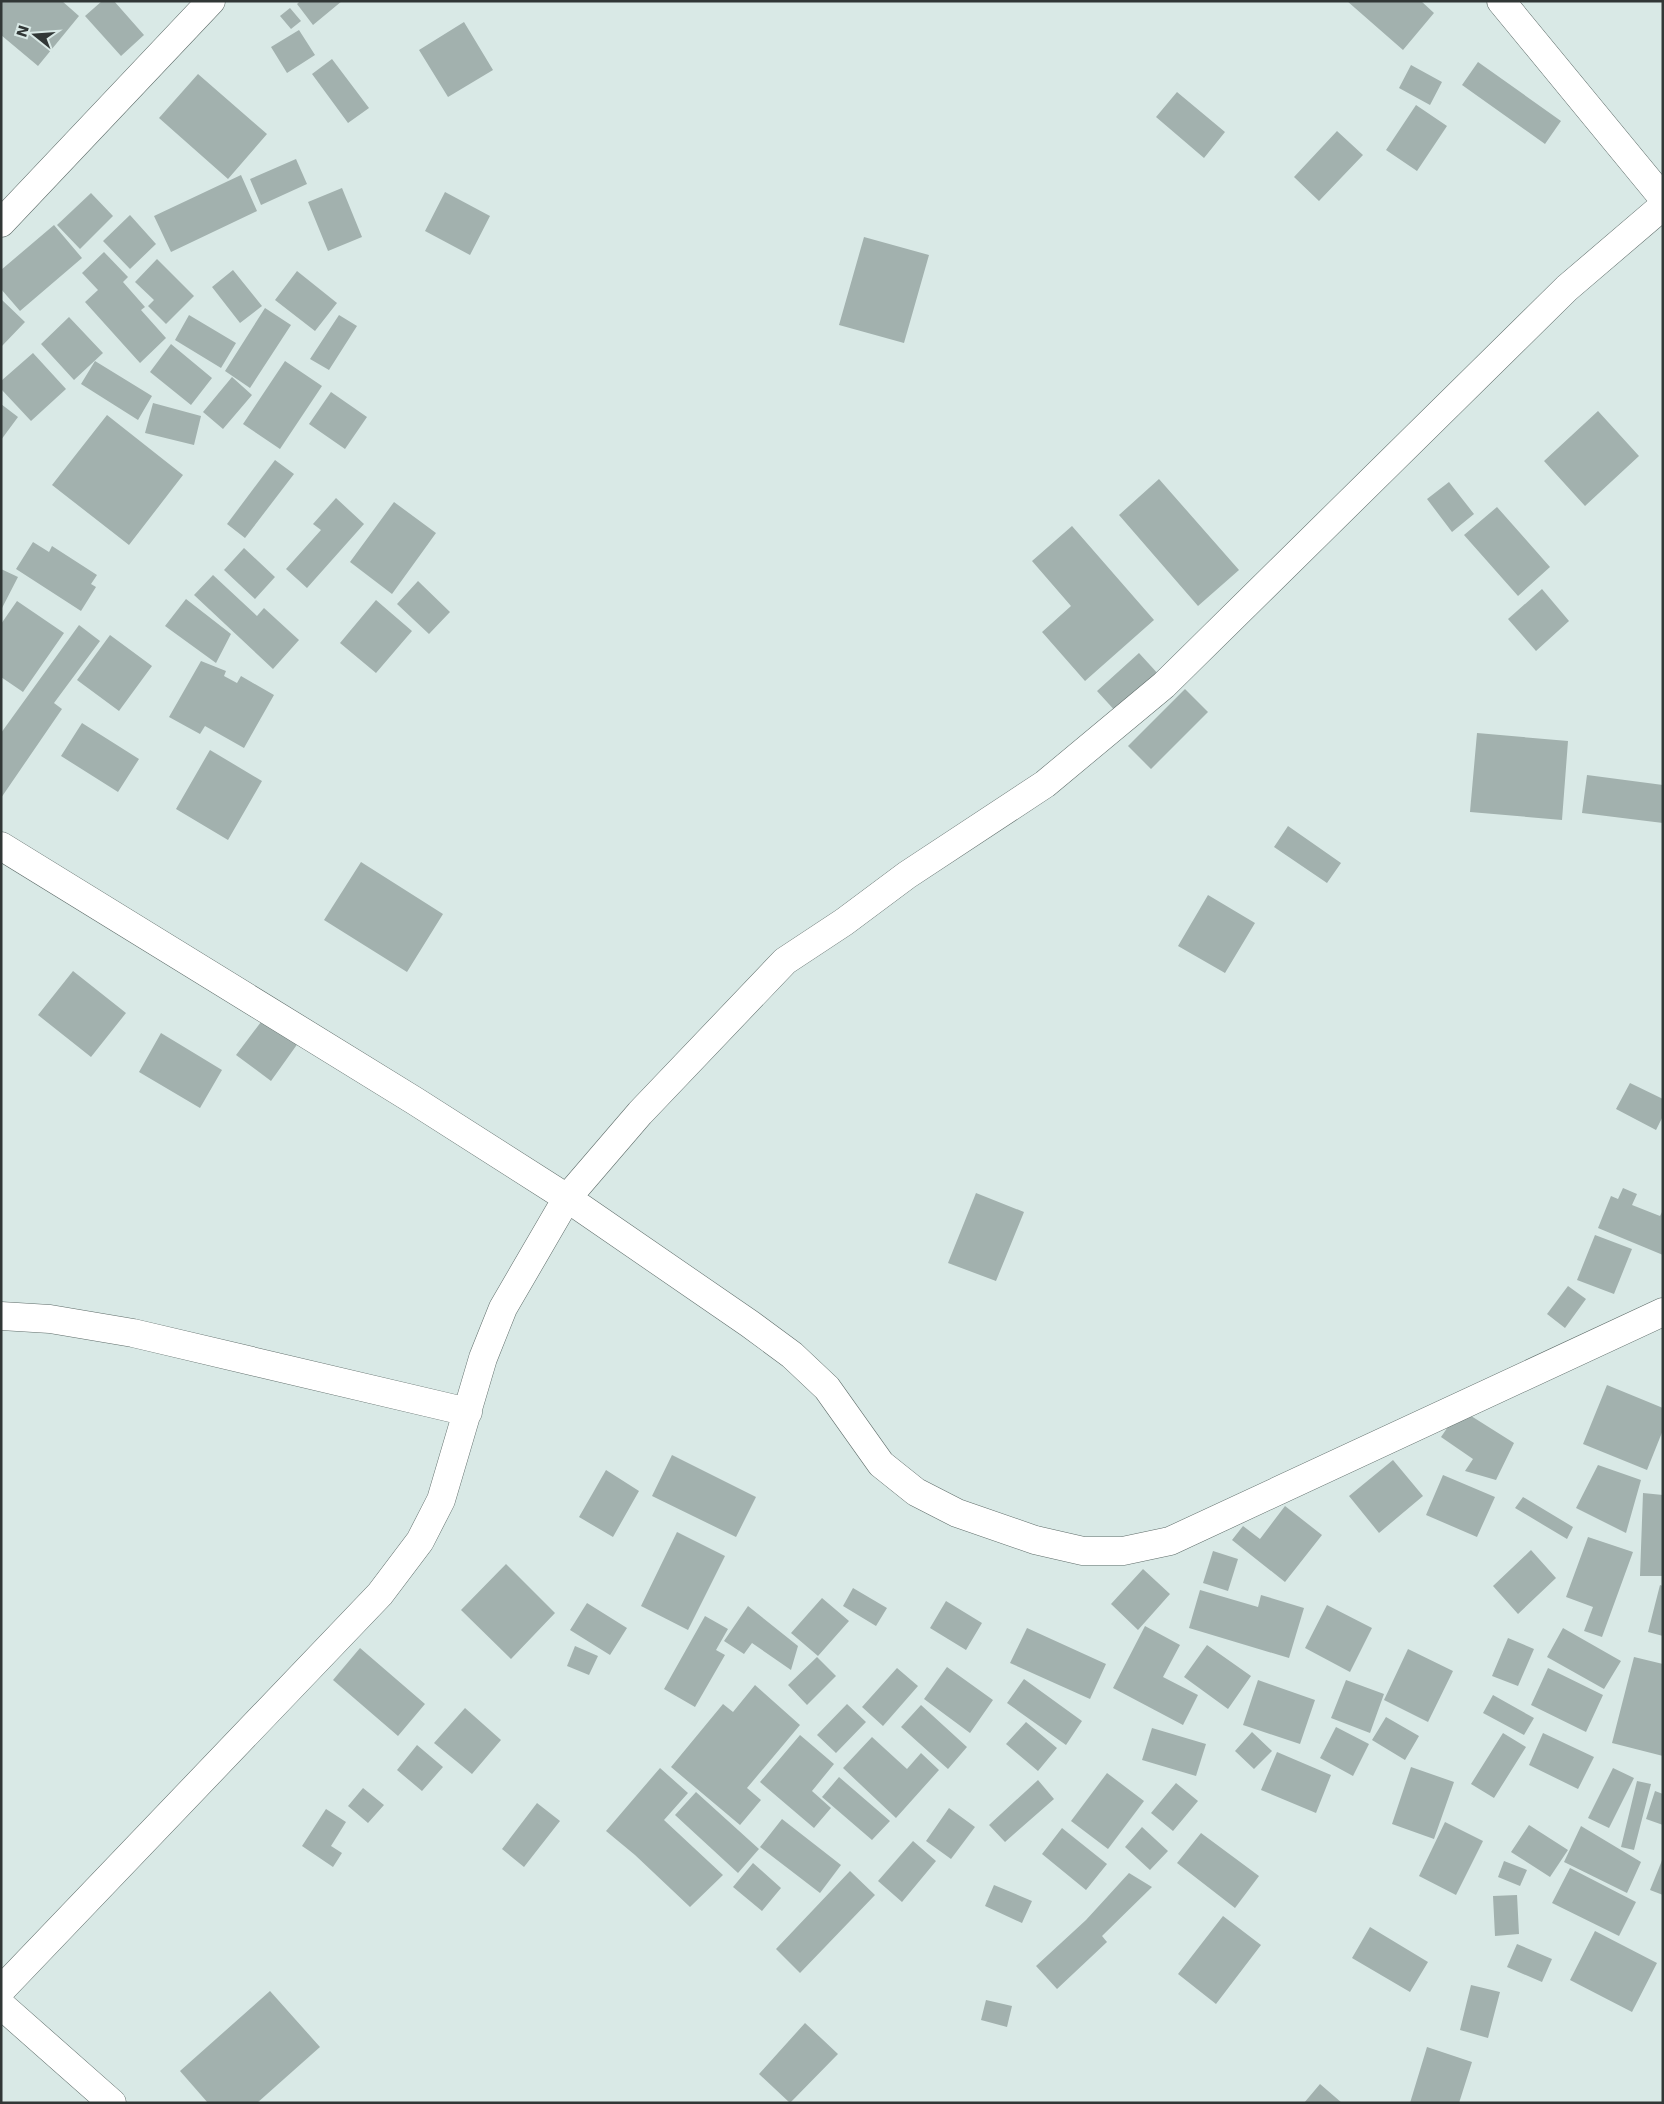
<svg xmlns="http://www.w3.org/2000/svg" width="1664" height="2104" font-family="'DejaVu Sans',sans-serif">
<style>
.building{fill:#a2b1ae}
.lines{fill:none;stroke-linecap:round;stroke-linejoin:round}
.street-casing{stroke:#5e6c69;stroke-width:29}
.secondary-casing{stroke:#5e6c69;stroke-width:29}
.street{stroke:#fff;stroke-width:28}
.secondary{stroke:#fff;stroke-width:28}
</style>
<rect width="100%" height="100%" fill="#d9e9e6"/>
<path class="building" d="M 1,1 L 62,1 L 79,16 L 38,66 L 1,35 Z
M 102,1 L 114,1 L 144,35 L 121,56 L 85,16 Z
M 300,1 L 342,1 L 313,25 L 297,4 Z
M 1347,1 L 1421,1 L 1434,13 L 1403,50 Z
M 290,8 L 301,21 L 291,29 L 280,16 Z
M 464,22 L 493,70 L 448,97 L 419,50 Z
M 299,30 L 315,55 L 287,73 L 271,47 Z
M 332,59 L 369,108 L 348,123 L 312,74 Z
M 1478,62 L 1561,121 L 1545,144 L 1462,85 Z
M 1411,65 L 1442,82 L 1430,105 L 1399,88 Z
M 198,74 L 267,134 L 228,179 L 159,118 Z
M 1177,92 L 1225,132 L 1204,158 L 1156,117 Z
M 1416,105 L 1447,126 L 1417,171 L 1386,150 Z
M 1337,131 L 1363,155 L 1319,201 L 1294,177 Z
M 296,159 L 307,184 L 261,205 L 250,179 Z
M 241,175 L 257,211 L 171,252 L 154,216 Z
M 342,188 L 362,237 L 328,251 L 308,202 Z
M 445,192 L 490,216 L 470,255 L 425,231 Z
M 91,193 L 113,216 L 80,249 L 57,225 Z
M 130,215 L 156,244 L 130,269 L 103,241 Z
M 54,225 L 82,258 L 20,311 L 1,289 L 1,270 Z
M 864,237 L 929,255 L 904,343 L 839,325 Z
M 104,252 L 128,277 L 123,282 L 145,307 L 141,310 L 166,338 L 140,363 L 85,302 L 98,290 L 82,273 Z
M 157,259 L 194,296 L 166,324 L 148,306 L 154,300 L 135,282 Z
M 233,270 L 262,306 L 240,323 L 212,287 Z
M 297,271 L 337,303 L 315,331 L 275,300 Z
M 1,299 L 25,322 L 1,347 Z
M 265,308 L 291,325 L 250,388 L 225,371 Z
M 189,315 L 236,343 L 221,368 L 175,340 Z
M 339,315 L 357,326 L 329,370 L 310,359 Z
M 69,317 L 103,353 L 74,380 L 41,344 Z
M 171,344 L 212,378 L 191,405 L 150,372 Z
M 33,353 L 66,389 L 31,421 L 1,389 L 1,381 Z
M 95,361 L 152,396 L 138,420 L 81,384 Z
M 285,361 L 322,386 L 280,449 L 243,424 Z
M 232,377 L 252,395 L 223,429 L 203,412 Z
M 331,392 L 367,417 L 345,449 L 309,424 Z
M 153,403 L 201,416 L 194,445 L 145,433 Z
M 1,404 L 18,417 L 1,440 Z
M 1598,411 L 1639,456 L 1585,506 L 1544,461 Z
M 107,415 L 183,475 L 129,545 L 52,485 Z
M 275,460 L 294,474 L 245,538 L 227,524 Z
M 1159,479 L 1239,570 L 1198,606 L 1119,515 Z
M 1449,482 L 1474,514 L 1452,532 L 1427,499 Z
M 336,498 L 364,524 L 307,588 L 286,569 L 321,530 L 313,524 Z
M 394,502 L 436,533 L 392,594 L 350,562 Z
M 1497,507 L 1550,567 L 1518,596 L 1464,535 Z
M 1072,526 L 1154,620 L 1085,681 L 1042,632 L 1071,606 L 1032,561 Z
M 33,542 L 49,552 L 52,546 L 97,575 L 91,584 L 96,587 L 81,611 L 16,569 Z
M 244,548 L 275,577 L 255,599 L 224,570 Z
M 1,569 L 18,577 L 1,610 Z
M 213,575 L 257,616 L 264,608 L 299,640 L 273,669 L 194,595 Z
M 418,581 L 450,612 L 429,634 L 397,604 Z
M 1542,589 L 1569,621 L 1536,651 L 1508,619 Z
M 186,599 L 231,634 L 216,663 L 165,626 Z
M 376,600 L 412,631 L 376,673 L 340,643 Z
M 17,601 L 64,633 L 23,692 L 1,677 L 1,624 Z
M 79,625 L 100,641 L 54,703 L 62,709 L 1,798 L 1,733 Z
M 110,635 L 152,666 L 119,711 L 77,680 Z
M 1139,653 L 1160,676 L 1118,714 L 1097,691 Z
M 201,661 L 226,671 L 224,676 L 237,683 L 241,676 L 274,695 L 244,748 L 205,726 L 200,734 L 169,717 Z
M 1185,689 L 1208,712 L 1151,769 L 1128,746 Z
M 82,723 L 139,759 L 118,792 L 61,756 Z
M 1477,733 L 1568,741 L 1562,820 L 1470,812 Z
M 210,750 L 262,781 L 228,840 L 176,809 Z
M 1587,775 L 1663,785 L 1663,823 L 1582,813 Z
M 1288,826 L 1341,863 L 1327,883 L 1274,847 Z
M 361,862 L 443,914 L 407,972 L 324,920 Z
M 1208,895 L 1255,923 L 1225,973 L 1178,946 Z
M 73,971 L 126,1013 L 91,1057 L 38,1015 Z
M 267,1014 L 301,1039 L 271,1081 L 236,1055 Z
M 161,1033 L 222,1070 L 200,1108 L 139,1072 Z
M 1630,1083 L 1663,1099 L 1663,1116 L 1656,1130 L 1616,1109 Z
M 1623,1188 L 1637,1194 L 1632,1205 L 1660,1216 L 1663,1210 L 1663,1255 L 1598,1228 L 1611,1196 L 1618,1199 Z
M 976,1193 L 1024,1212 L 996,1281 L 948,1263 Z
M 1595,1235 L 1632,1249 L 1614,1294 L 1577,1280 Z
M 1568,1286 L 1586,1299 L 1565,1328 L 1547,1314 Z
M 1607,1385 L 1663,1408 L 1663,1430 L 1647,1470 L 1583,1444 Z
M 1460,1409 L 1514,1443 L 1496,1480 L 1465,1471 L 1473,1459 L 1441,1437 Z
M 672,1455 L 756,1497 L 736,1537 L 652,1496 Z
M 1393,1460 L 1423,1496 L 1379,1533 L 1349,1496 Z
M 1598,1465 L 1641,1480 L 1626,1533 L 1576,1508 Z
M 606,1470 L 639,1491 L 613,1537 L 579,1517 Z
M 1443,1475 L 1495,1497 L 1477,1537 L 1426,1515 Z
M 1643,1493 L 1663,1495 L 1663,1576 L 1640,1576 Z
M 1523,1497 L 1573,1527 L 1567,1539 L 1515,1508 Z
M 1285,1506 L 1322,1535 L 1285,1582 L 1232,1540 L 1243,1526 L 1260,1539 Z
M 677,1532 L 725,1556 L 688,1630 L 641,1606 Z
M 1588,1537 L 1633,1552 L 1602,1637 L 1584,1631 L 1593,1607 L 1566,1597 Z
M 1531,1550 L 1556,1578 L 1518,1614 L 1493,1586 Z
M 1213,1551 L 1238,1559 L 1228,1591 L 1203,1583 Z
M 506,1564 L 555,1613 L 511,1659 L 461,1610 Z
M 1143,1569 L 1170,1594 L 1138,1630 L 1111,1604 Z
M 1660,1585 L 1663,1586 L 1663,1636 L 1648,1632 Z
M 853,1588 L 887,1608 L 876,1626 L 843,1606 Z
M 1200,1590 L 1258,1607 L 1261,1595 L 1304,1608 L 1289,1658 L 1189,1628 Z
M 822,1598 L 849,1621 L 818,1656 L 791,1633 Z
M 946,1601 L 982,1623 L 966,1650 L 930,1628 Z
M 587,1603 L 627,1628 L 610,1655 L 570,1630 Z
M 1327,1605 L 1372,1628 L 1350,1672 L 1305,1648 Z
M 748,1606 L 798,1646 L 791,1670 L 752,1643 L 744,1654 L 724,1641 Z
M 705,1616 L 728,1629 L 716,1650 L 725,1655 L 695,1707 L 664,1689 Z
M 1145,1626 L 1180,1645 L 1163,1677 L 1198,1695 L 1183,1725 L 1113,1688 Z
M 1027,1628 L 1106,1664 L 1090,1699 L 1010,1663 Z
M 1563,1628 L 1621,1661 L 1604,1689 L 1547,1657 Z
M 1508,1638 L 1534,1649 L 1518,1686 L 1492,1676 Z
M 1207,1645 L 1251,1676 L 1228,1709 L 1184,1677 Z
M 575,1646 L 598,1656 L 589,1675 L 567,1666 Z
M 360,1648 L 425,1704 L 398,1736 L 333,1680 Z
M 1408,1649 L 1453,1671 L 1428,1722 L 1384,1700 Z
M 817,1657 L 836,1676 L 807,1705 L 788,1685 Z
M 1634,1657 L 1663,1664 L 1663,1756 L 1612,1743 Z
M 947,1667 L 993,1700 L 970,1733 L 924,1699 Z
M 897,1668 L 918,1686 L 883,1726 L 862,1707 Z
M 1548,1668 L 1603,1695 L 1586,1732 L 1531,1705 Z
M 1024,1679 L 1082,1721 L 1066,1745 L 1007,1703 Z
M 1258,1680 L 1315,1700 L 1300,1744 L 1243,1725 Z
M 1346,1680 L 1384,1694 L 1370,1733 L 1331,1718 Z
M 755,1685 L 800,1725 L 747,1788 L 761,1800 L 740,1825 L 671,1767 L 723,1704 L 733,1712 Z
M 1493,1695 L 1534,1718 L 1524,1735 L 1483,1713 Z
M 847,1704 L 866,1722 L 836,1753 L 817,1735 Z
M 921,1705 L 967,1747 L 948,1769 L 901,1727 Z
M 465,1708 L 501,1740 L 472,1774 L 434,1743 Z
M 1386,1717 L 1419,1736 L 1405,1760 L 1372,1740 Z
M 1026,1722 L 1057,1748 L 1038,1771 L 1006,1744 Z
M 1336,1727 L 1369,1744 L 1353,1776 L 1320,1758 Z
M 1152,1728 L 1206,1744 L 1196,1776 L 1142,1760 Z
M 1252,1732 L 1272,1751 L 1254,1769 L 1235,1751 Z
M 1503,1733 L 1526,1747 L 1494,1798 L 1471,1784 Z
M 1543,1733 L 1594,1757 L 1578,1789 L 1529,1765 Z
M 800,1735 L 834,1764 L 812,1791 L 831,1808 L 814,1828 L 760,1782 Z
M 872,1737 L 907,1769 L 921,1753 L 939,1770 L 896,1818 L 843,1768 Z
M 417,1745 L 443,1767 L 422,1791 L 397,1770 Z
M 1277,1752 L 1331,1775 L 1316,1813 L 1261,1790 Z
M 1411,1767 L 1454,1782 L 1434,1839 L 1392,1824 Z
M 660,1768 L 688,1793 L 664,1820 L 723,1875 L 690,1907 L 635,1855 L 606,1831 Z
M 1613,1768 L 1634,1778 L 1609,1828 L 1588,1818 Z
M 1107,1773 L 1144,1801 L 1108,1849 L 1071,1821 Z
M 839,1777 L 890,1821 L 872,1840 L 822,1797 Z
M 1038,1780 L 1054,1799 L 1005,1842 L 989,1825 Z
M 1637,1781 L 1651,1784 L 1634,1850 L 1621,1847 Z
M 1176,1783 L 1198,1801 L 1173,1831 L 1151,1813 Z
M 363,1788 L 384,1805 L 368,1823 L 348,1806 Z
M 1655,1791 L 1663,1794 L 1663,1825 L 1646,1819 Z
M 696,1792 L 759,1849 L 738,1873 L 675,1815 Z
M 537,1803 L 560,1821 L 524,1867 L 502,1849 Z
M 949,1808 L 975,1827 L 951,1859 L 926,1841 Z
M 326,1809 L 346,1822 L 331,1846 L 342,1853 L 333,1867 L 302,1846 Z
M 782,1819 L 841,1865 L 820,1893 L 760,1847 Z
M 1445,1822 L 1483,1841 L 1456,1895 L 1419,1876 Z
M 1529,1825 L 1568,1850 L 1550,1877 L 1511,1852 Z
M 1581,1826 L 1641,1862 L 1627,1893 L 1564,1862 Z
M 1142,1827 L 1168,1851 L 1150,1870 L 1125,1847 Z
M 1062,1828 L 1107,1864 L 1086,1890 L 1042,1854 Z
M 1201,1833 L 1259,1876 L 1235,1908 L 1177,1863 Z
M 913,1841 L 936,1861 L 902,1902 L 878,1881 Z
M 1663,1858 L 1663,1895 L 1650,1890 Z
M 1504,1861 L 1527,1870 L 1520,1886 L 1498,1877 Z
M 753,1863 L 781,1888 L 762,1911 L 733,1887 Z
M 1570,1868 L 1636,1902 L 1619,1936 L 1552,1903 Z
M 850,1871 L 875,1895 L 800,1973 L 776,1949 Z
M 1129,1873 L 1152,1887 L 1102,1936 L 1107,1942 L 1057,1989 L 1036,1966 L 1086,1920 Z
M 994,1885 L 1032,1901 L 1022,1923 L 985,1906 Z
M 1517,1895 L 1519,1934 L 1495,1936 L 1493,1896 Z
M 1223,1916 L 1261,1945 L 1216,2004 L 1178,1974 Z
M 1370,1927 L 1428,1962 L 1410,1992 L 1352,1958 Z
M 1595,1931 L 1657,1963 L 1632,2012 L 1570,1980 Z
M 1517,1944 L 1552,1959 L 1542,1982 L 1507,1967 Z
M 1471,1985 L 1500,1992 L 1488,2038 L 1460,2030 Z
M 270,1991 L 320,2047 L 257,2103 L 208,2103 L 180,2071 Z
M 986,2000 L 1012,2006 L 1007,2027 L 981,2020 Z
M 805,2023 L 838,2054 L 790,2103 L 759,2074 Z
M 1427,2047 L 1472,2062 L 1459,2103 L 1410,2103 Z
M 1320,2084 L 1342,2103 L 1304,2103 Z"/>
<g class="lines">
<g class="street-casing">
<path id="street" d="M 1501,1 L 1663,198
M 1,846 L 415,1101 L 567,1198 L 750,1324 L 792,1355 L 827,1388 L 881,1464 L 916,1492 L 957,1513 L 1035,1540 L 1083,1551 L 1123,1551 L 1170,1541 L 1663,1312
M 1,1316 L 50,1319 L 133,1333 L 468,1412
M 1,1990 L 380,1594 L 420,1541 L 441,1500 L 483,1358 L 503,1308 L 567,1198 L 640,1113 L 785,961 L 844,922 L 907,875 L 1045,784 L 1164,685 L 1567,288 L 1663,206
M 1,2005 L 112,2103"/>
</g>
<g class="secondary-casing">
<path id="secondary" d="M 1,223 L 211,1"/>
</g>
<use href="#street" class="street"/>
<use href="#secondary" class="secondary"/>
</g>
<rect width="1664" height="2104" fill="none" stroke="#313736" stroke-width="5"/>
<g transform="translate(35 35) rotate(287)" stroke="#d9e9e6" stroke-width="4" paint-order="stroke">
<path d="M0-4L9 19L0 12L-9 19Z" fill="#313736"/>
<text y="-8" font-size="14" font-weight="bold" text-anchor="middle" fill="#313736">N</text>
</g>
</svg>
